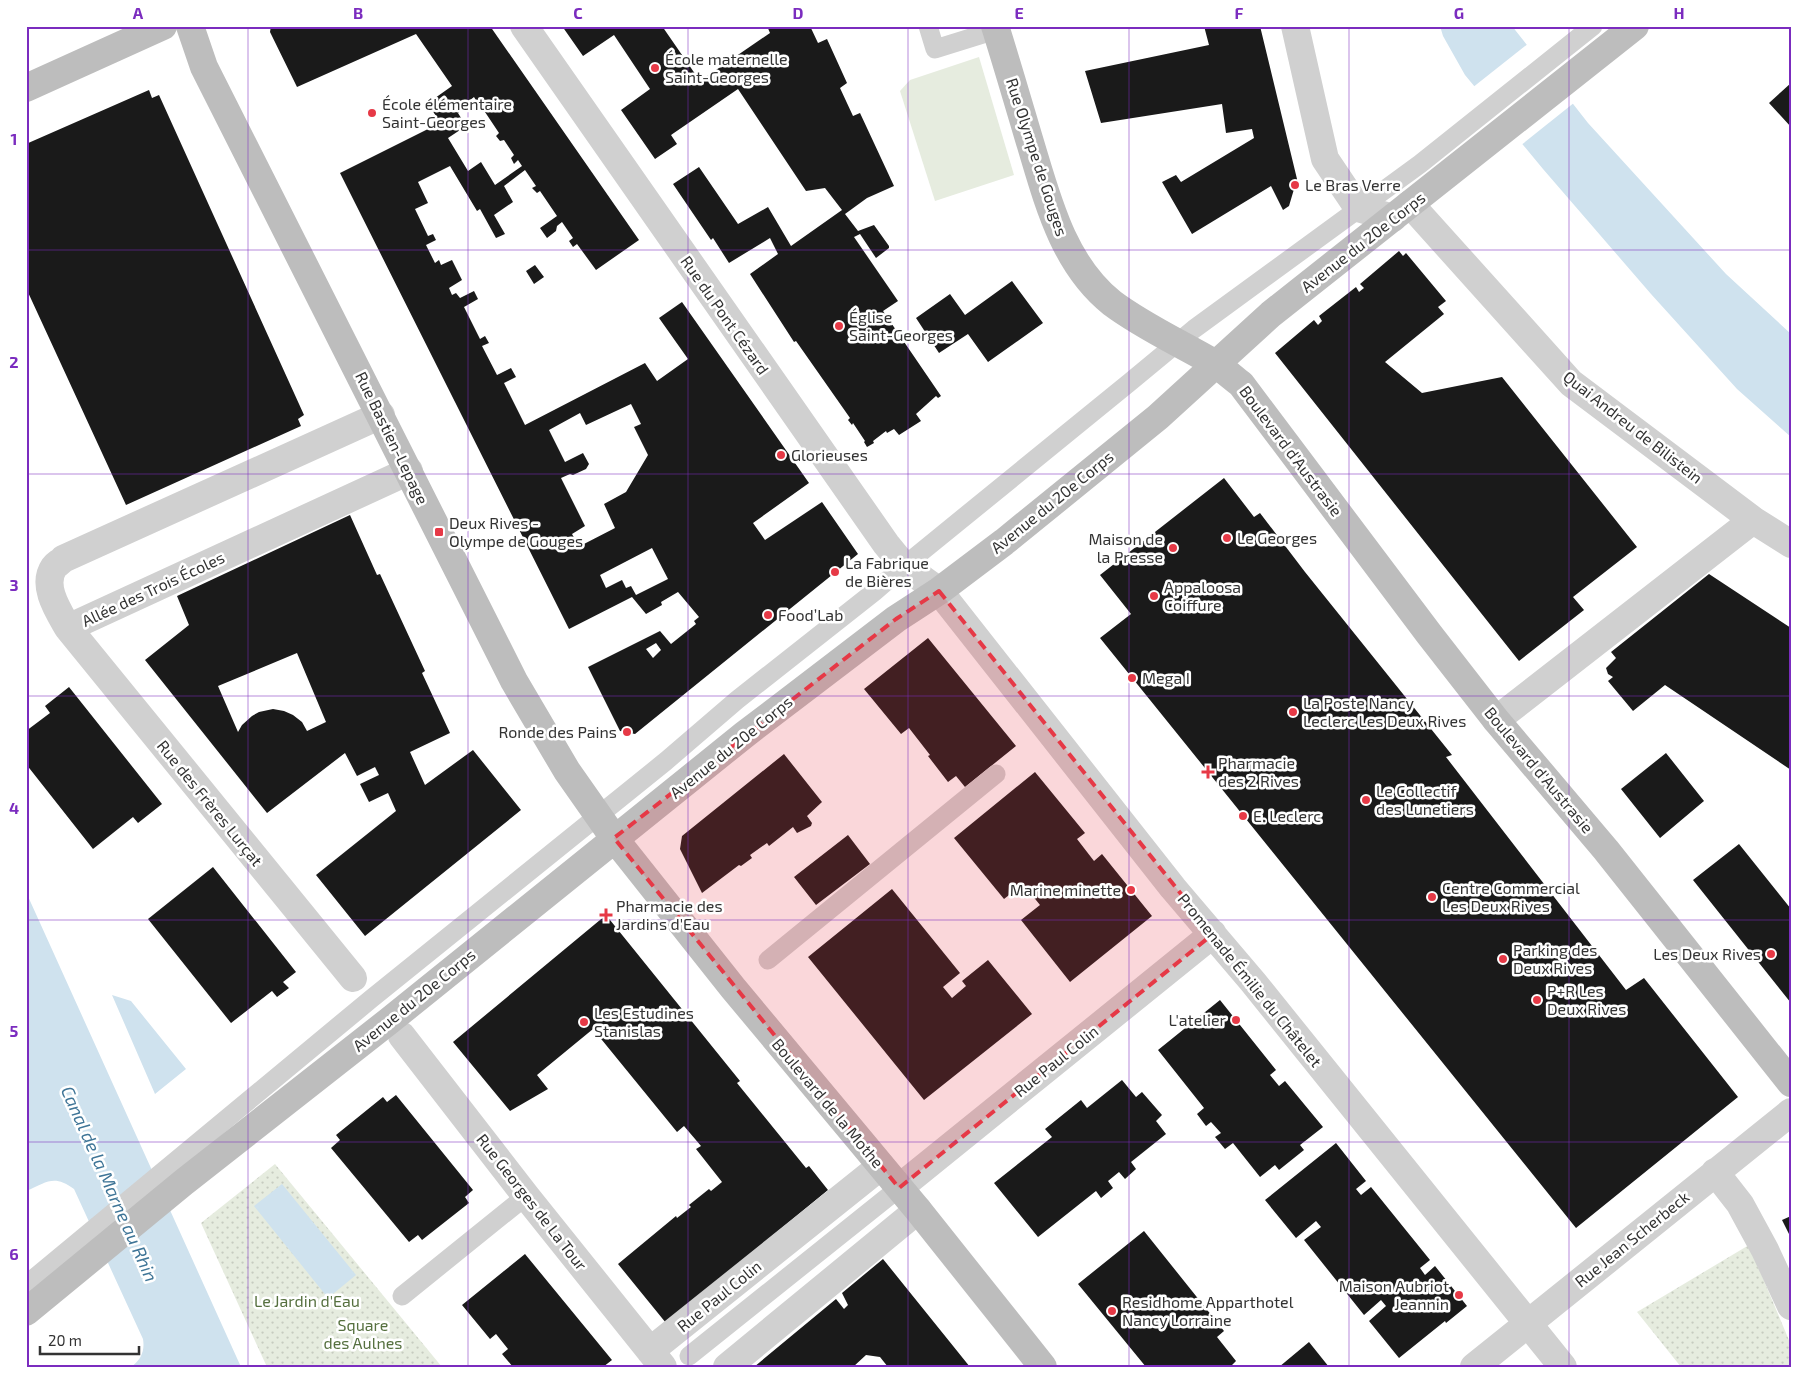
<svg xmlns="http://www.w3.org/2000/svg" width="1817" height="1393" font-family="'Exo 2',sans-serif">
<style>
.green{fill:url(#green-dots)}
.pitch{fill:#e6ecdf}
.water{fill:#cfe2ee}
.pier{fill:#fff}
.building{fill:#1a1a1a;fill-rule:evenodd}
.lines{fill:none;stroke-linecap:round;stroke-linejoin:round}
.lane{stroke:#d0d0d0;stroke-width:19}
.street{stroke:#d0d0d0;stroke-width:28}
.secondary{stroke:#bdbdbd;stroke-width:28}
.marked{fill:#e63946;fill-opacity:0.2;stroke:#e63946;stroke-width:4;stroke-dasharray:10 6;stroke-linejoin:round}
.grid{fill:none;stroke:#7b2cbf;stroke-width:1;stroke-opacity:0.55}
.poi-dot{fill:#e63946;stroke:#fff;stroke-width:2}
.labels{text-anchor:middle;stroke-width:5;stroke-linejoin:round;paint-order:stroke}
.poi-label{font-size:16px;fill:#333;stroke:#fff;text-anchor:start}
.street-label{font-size:16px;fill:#333;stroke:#fff}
.park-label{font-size:16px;fill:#56703f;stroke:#fff}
.water-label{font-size:18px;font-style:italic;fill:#3f7597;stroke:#fff}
.neatline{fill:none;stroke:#7b2cbf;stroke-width:2}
.grid-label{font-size:16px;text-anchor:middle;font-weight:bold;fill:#7b2cbf}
</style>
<defs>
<pattern id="green-dots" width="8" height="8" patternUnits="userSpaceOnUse" patternTransform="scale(1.25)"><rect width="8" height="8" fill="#e6ecdf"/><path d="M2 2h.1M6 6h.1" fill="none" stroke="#c6cbc0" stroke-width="1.8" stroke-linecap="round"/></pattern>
</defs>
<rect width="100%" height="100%" fill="#fff"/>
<path class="green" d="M 275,1164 L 442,1367 L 267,1367 L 201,1223 Z
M 1749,1245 L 1791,1345 L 1791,1367 L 1681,1367 L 1637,1312 Z"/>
<path class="pitch" d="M 979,57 L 1014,175 L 935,201 L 900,91 L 910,80 Z"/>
<path class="water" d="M 1440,26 L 1512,26 L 1588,123 L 1726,274 L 1791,334 L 1791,437 L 1737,389 L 1651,294 L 1543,169 L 1465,75 L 1443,36 Z
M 26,892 L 241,1367 L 131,1367 C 141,1360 145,1351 143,1339 L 74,1189 C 54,1174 47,1182 26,1191 Z
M 112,995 L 131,1001 L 186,1069 L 155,1094 Z
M 282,1184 L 356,1275 L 328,1298 L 254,1206 Z"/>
<path class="pier" d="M 1529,43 L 1575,102 L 1520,146 L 1472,88 Z"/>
<path class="building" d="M 271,26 L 490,26 L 639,240 L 596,270 L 577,244 L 573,247 L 569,241 L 573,238 L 562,222 L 557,226 L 556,231 L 547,238 L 540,228 L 557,216 L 540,191 L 537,193 L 532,188 L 536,186 L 525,170 L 504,186 L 513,202 L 494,215 L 505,234 L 496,238 L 480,209 L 477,211 L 450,166 L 418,182 L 428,203 L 415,209 L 428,236 L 433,234 L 436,240 L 426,245 L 435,263 L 439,260 L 441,265 L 452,260 L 462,280 L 449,288 L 452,295 L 456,293 L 460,298 L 474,291 L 478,299 L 464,307 L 480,339 L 485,336 L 489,343 L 482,346 L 497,375 L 511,368 L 516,377 L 504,383 L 525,425 L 645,363 L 657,381 L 688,359 L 659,318 L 682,302 L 809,483 L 753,523 L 765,540 L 822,502 L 858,554 L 635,734 L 620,731 L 588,667 L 660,631 L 671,644 L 696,624 L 694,621 L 699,617 L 678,592 L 661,602 L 662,605 L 646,614 L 632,597 L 569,629 L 340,173 L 440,123 L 428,103 L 452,86 L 416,34 L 297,87 L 270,32 ZM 474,97 L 477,102 L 473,105 L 478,112 L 482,109 L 485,112 L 499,133 L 496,136 L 500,141 L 504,140 L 514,155 L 511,158 L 514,164 L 518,160 L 522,166 L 495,185 L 481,162 L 468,171 L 448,138 L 466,126 L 458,113 L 466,107 L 465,104 ZM 631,404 L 641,424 L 634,427 L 648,455 L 626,492 L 604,504 L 615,528 L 582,545 L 579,541 L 577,543 L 572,534 L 585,526 L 561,478 L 570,474 L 573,475 L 586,469 L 589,464 L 583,453 L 565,462 L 549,430 L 580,413 L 586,425 ZM 652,548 L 668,579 L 636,595 L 631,586 L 626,588 L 622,580 L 606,588 L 600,575 ZM 656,643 L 661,650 L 653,658 L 646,649 Z
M 562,26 L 662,26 L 700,81 L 770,33 L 767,26 L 810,26 L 818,43 L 827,39 L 847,83 L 840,88 L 853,116 L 860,113 L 894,186 L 867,198 L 845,214 L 858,231 L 874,225 L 889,246 L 889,248 L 876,258 L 860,234 L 854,237 L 898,301 L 883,311 L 941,396 L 938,398 L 936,396 L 916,414 L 921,421 L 899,435 L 894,429 L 887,433 L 886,431 L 873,441 L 874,443 L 867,447 L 864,442 L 865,441 L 853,423 L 852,425 L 848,420 L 850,418 L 796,341 L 794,342 L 750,274 L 778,254 L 770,238 L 729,263 L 713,238 L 711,240 L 673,184 L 699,167 L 738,224 L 768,207 L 791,246 L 842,210 L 825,188 L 806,191 L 738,89 L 671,135 L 677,144 L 655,159 L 621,110 L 650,89 L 614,35 L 583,56 Z
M 1204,26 L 1260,26 L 1297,179 L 1289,206 L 1283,210 L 1271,186 L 1192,234 L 1162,182 L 1176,175 L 1181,182 L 1254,138 L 1252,129 L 1226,133 L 1222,104 L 1101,123 L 1085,71 L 1209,45 Z
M 1791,83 L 1791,127 L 1769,103 Z
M 149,90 L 152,98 L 159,95 L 304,415 L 298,419 L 301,426 L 126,505 L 26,288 L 26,144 Z
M 1399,251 L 1403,256 L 1406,253 L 1446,301 L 1438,307 L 1444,314 L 1385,362 L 1422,393 L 1502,377 L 1637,547 L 1573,597 L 1584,610 L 1519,661 L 1275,353 L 1314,320 L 1318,325 L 1322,321 L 1319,316 L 1356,287 L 1359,292 L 1364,288 L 1360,284 Z
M 535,265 L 544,277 L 534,284 L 526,271 Z
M 1012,281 L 1043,323 L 988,362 L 968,334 L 939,353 L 916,318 L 950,294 L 965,315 Z
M 1224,478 L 1254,517 L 1260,513 L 1305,572 L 1452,755 L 1446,757 L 1626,990 L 1644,978 L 1738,1097 L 1576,1228 L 1100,638 L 1131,614 L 1100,575 Z
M 350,515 L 377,575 L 380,574 L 425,671 L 422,673 L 450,733 L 410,752 L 425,785 L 473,750 L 521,810 L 365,936 L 316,875 L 396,811 L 388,793 L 369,802 L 360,784 L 379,775 L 375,767 L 357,776 L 345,753 L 267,813 L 145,660 L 189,625 L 177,596 ZM 297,653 L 326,722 L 307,731 L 302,722 L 293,715 L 284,711 L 273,709 L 259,712 L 252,716 L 242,725 L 238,732 L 218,686 Z
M 1709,574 L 1791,628 L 1791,770 L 1665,685 L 1633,711 L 1608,681 L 1613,677 L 1608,674 L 1606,668 L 1616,658 L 1611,652 Z
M 928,638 L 1016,746 L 965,787 L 956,776 L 948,782 L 928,756 L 930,755 L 909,728 L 901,734 L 864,689 Z
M 69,687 L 162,804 L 138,823 L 133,817 L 93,849 L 26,764 L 26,731 L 50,713 L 45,706 Z
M 1666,753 L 1704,801 L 1660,838 L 1621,789 Z
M 784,754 L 822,802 L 807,816 L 812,823 L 811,826 L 797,833 L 793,827 L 769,846 L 767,843 L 750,855 L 752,858 L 741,866 L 739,865 L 702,893 L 680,849 L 682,836 Z
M 1035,772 L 1085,833 L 1077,839 L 1094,861 L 1102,854 L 1152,916 L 1070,982 L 1021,920 L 1040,905 L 1023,884 L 1004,899 L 954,838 Z
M 848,835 L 870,864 L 816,905 L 794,877 Z
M 1739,844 L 1791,909 L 1791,1003 L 1693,880 Z
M 213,867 L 296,972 L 283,982 L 289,988 L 277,997 L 272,991 L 231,1023 L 148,919 Z
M 892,889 L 960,973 L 943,987 L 952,998 L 966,986 L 962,981 L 988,960 L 1032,1014 L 924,1100 L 808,957 Z
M 606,915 L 740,1081 L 737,1083 L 806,1168 L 809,1166 L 828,1190 L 666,1323 L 618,1264 L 676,1216 L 677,1218 L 691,1207 L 689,1205 L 709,1189 L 711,1191 L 722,1182 L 696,1149 L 701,1146 L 684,1126 L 677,1132 L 593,1029 L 537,1075 L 548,1089 L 510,1111 L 453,1042 Z
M 1220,1000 L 1276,1070 L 1270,1075 L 1279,1086 L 1285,1081 L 1323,1127 L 1300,1145 L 1304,1150 L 1279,1170 L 1275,1165 L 1260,1177 L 1233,1143 L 1225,1149 L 1215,1137 L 1221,1133 L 1211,1122 L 1206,1126 L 1197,1114 L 1204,1108 L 1158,1050 Z
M 1122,1080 L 1136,1097 L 1142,1092 L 1162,1115 L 1156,1121 L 1166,1134 L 1131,1162 L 1136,1169 L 1125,1179 L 1119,1172 L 1108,1181 L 1113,1188 L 1101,1198 L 1096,1191 L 1038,1237 L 994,1183 L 1052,1137 L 1045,1129 L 1081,1100 L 1087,1108 Z
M 396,1095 L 473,1190 L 465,1197 L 469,1203 L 422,1240 L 418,1235 L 409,1242 L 331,1148 L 340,1140 L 336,1135 L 383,1097 L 387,1102 Z
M 1336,1143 L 1366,1181 L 1356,1189 L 1361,1195 L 1371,1187 L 1430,1260 L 1420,1268 L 1425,1275 L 1435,1266 L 1467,1306 L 1446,1323 L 1445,1321 L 1399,1358 L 1369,1321 L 1386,1306 L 1381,1300 L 1364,1315 L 1304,1240 L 1321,1227 L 1316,1221 L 1296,1238 L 1265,1200 Z
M 1791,1216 L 1791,1238 L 1782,1220 Z
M 1144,1231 L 1224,1331 L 1217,1337 L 1236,1361 L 1230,1367 L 1146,1367 L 1078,1284 Z
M 525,1254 L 612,1360 L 603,1367 L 513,1367 L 502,1354 L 508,1349 L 496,1334 L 490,1339 L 462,1305 Z
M 883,1259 L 970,1367 L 888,1367 L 880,1357 L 866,1355 L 853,1367 L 754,1367 L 836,1299 L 844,1309 L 848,1305 L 842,1293 Z
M 1309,1342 L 1329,1367 L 1279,1367 Z"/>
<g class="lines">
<path class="lane" d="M 928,26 L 935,49 L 996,30
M 768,960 L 996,774
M 26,1285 L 371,999 L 666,761 L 737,700 L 874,592 L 904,566 L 1130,382 L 1194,329 L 1420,164 L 1593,26
M 402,1296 L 526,1196
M 689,1356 L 899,1188"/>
<path class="street" d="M 524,26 L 886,544 L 904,566 L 939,591 L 1173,888 L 1253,982 L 1563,1367
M 1295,26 L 1325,159 L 1358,208 L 1393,218
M 1410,204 L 1571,383 L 1753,520 L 1791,544
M 381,415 L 63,559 C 61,562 56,564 54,567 C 41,586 59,612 68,628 L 409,471
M 68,628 L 353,978
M 1496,720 L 1753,520
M 402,1036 L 526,1196 L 663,1367
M 1715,1172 L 1740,1204 L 1765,1250 L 1791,1306
M 899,1188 L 1213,934
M 650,1351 L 881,1166
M 727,1367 L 918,1210
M 1474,1367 L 1791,1112"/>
<path class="secondary" d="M 190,26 L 204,67 L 514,681 L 567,771 L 614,838 L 733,988 L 918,1210 L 1043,1367
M 995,26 C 1007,64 1018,102 1029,139 C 1047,198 1062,263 1112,303 C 1144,327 1180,343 1214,363 C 1223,369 1232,377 1241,384 L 1429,634 L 1496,720 L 1606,850 L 1791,1083
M 26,88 L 163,26
M 26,1312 L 184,1182 L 389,1021 L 744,735 L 896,619 L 939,591 L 1004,542 L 1158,417 L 1271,314 L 1635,26"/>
</g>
<path class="marked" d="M 939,591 L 1213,934 L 899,1188 L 614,838 L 896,619 Z"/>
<path class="grid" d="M 248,26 L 248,1367M 468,26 L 468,1367M 688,26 L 688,1367M 908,26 L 908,1367M 1129,26 L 1129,1367M 1349,26 L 1349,1367M 1569,26 L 1569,1367M 26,250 L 1791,250M 26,474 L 1791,474M 26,696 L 1791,696M 26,920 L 1791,920M 26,1142 L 1791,1142"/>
<g class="poi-dot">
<circle cx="655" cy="68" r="5"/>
<circle cx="372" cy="113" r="5"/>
<circle cx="1295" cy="185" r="5"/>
<circle cx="839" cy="326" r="5"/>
<circle cx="781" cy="455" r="5"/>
<rect x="434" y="527" width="10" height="10" rx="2.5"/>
<circle cx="1227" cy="538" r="5"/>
<circle cx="1173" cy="548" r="5"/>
<circle cx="835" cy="572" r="5"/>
<circle cx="1154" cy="596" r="5"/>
<circle cx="768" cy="615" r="5"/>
<circle cx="1132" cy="678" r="5"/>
<circle cx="1293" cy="712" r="5"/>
<circle cx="627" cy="732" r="5"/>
<path d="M1205.5 764.5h5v5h5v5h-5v5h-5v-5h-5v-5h5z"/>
<circle cx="1366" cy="800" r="5"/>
<circle cx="1243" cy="816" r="5"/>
<circle cx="1131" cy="890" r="5"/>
<circle cx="1432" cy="897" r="5"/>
<path d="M603.5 907.5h5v5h5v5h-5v5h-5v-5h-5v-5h5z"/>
<circle cx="1771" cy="954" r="5"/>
<circle cx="1503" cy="959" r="5"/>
<circle cx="1537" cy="1000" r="5"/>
<circle cx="1236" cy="1020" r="5"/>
<circle cx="584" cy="1022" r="5"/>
<circle cx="1459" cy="1295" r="5"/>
<circle cx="1112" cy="1311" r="5"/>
</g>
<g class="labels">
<g class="poi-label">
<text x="665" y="65">École maternelle<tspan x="665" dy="18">Saint-Georges</tspan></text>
<text x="382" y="110">École élémentaire<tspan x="382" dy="18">Saint-Georges</tspan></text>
<text x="1305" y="191">Le Bras Verre</text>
<text x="849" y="323">Église<tspan x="849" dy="18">Saint-Georges</tspan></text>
<text x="791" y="461">Glorieuses</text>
<text x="449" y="529">Deux Rives -<tspan x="449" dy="18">Olympe de Gouges</tspan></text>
<text x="1237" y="544">Le Georges</text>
<text x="1163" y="545" text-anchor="end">Maison de<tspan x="1163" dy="18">la Presse</tspan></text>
<text x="845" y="569">La Fabrique<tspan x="845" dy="18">de Bières</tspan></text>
<text x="1164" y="593">Appaloosa<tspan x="1164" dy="18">Coiffure</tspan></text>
<text x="778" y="621">Food’Lab</text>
<text x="1142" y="684">Mega I</text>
<text x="1303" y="709">La Poste Nancy<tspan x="1303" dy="18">Leclerc Les Deux Rives</tspan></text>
<text x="617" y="738" text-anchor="end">Ronde des Pains</text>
<text x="1218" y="769">Pharmacie<tspan x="1218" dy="18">des 2 Rives</tspan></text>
<text x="1376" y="797">Le Collectif<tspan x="1376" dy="18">des Lunetiers</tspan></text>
<text x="1253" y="822">E. Leclerc</text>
<text x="1442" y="894">Centre Commercial<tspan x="1442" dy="18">Les Deux Rives</tspan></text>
<text x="1121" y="896" text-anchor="end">Marine minette</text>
<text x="616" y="912">Pharmacie des<tspan x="616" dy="18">Jardins d'Eau</tspan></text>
<text x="1513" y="956">Parking des<tspan x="1513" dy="18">Deux Rives</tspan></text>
<text x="1761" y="960" text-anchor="end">Les Deux Rives</text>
<text x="1547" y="997">P+R Les<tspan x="1547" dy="18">Deux Rives</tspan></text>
<text x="594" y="1019">Les Estudines<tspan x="594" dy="18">Stanislas</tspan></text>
<text x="1226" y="1026" text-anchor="end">L'atelier</text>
<text x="1449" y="1292" text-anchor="end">Maison Aubriot<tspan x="1449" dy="18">Jeannin</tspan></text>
<text x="1122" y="1308">Residhome Apparthotel<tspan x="1122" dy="18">Nancy Lorraine</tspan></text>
</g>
<g class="street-label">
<text transform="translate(1037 157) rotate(72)" y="6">Rue Olympe de Gouges</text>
<text transform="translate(1363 242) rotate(-38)" y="6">Avenue du 20e Corps</text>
<text transform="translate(725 315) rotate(55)" y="6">Rue du Pont Cézard</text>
<text transform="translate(1633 427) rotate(38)" y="6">Quai Andreu de Bilistein</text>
<text transform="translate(392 438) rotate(64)" y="6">Rue Bastien-Lepage</text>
<text transform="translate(1291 451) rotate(53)" y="6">Boulevard d'Austrasie</text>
<text transform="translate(1052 502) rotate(-39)" y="6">Avenue du 20e Corps</text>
<text transform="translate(153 589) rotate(-25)" y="6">Allée des Trois Écoles</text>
<text transform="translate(731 747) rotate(-39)" y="6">Avenue du 20e Corps</text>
<text transform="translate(1539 770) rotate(50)" y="6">Boulevard d'Austrasie</text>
<text transform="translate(210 803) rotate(51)" y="6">Rue des Frères Lurçat</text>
<text transform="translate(1250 980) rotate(51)" y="6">Promenade Émilie du Châtelet</text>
<text transform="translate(414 1000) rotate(-39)" y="6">Avenue du 20e Corps</text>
<text transform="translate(1056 1061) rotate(-39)" y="6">Rue Paul Colin</text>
<text transform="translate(828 1103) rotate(50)" y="6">Boulevard de la Mothe</text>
<text transform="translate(532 1202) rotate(52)" y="6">Rue Georges de La Tour</text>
<text transform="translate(1632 1239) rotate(-39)" y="6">Rue Jean Scherbeck</text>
<text transform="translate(719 1296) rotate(-39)" y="6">Rue Paul Colin</text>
</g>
<g class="park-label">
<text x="307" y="1307">Le Jardin d'Eau</text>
<text x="363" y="1331">Square<tspan x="363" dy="18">des Aulnes</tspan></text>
</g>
<g class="water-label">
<text transform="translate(109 1184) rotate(66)" y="6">Canal de la Marne au Rhin</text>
</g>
</g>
<rect width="1817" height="1393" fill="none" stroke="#ffffff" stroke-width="55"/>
<path d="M40 1346v8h99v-8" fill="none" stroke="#333333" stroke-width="2.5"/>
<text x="48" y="1346" font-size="15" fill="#333333" stroke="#ffffff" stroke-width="4" paint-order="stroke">20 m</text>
<rect x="28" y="28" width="1762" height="1338" class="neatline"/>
<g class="grid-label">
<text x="138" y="19">A</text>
<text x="358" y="19">B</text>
<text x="578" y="19">C</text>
<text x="798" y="19">D</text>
<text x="1019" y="19">E</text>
<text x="1239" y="19">F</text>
<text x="1459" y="19">G</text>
<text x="1679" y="19">H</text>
<text x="14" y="145">1</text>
<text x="14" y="368">2</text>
<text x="14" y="591">3</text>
<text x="14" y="814">4</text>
<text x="14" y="1037">5</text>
<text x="14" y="1260">6</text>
</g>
</svg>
